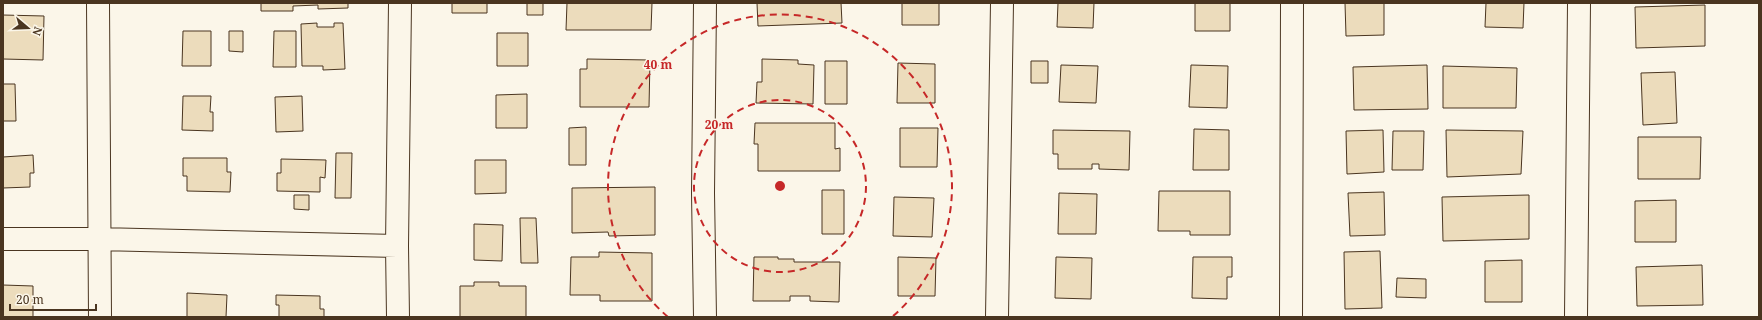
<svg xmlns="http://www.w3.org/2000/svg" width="1762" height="320" font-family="'Noto Serif',serif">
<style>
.building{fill:#ecdcbc;stroke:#4a3520}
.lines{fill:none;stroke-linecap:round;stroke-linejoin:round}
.street-casing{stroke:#4a3520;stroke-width:24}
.street{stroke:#fbf6e9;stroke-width:22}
.ring{fill:none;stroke:#c62828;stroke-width:2;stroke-dasharray:7 5}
.centre{fill:#c62828;stroke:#fbf6e9;stroke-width:2}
.ring-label{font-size:12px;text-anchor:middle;font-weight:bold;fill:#c62828;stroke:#fbf6e9;stroke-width:3;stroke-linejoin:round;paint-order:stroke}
</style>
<rect width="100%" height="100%" fill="#fbf6e9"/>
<path class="building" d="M 261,3 L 348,3 L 348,8 L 318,9 L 318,5 L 293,6 L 293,11 L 261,11 Z
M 452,3 L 487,3 L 487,13 L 452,13 Z
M 527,3 L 543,3 L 543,15 L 527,15 Z
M 567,3 L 652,3 L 651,30 L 566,30 Z
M 757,3 L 841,3 L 842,23 L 758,26 Z
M 902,3 L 939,3 L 939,25 L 902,25 Z
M 1058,3 L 1094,3 L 1093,28 L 1057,27 Z
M 1195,3 L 1230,3 L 1230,31 L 1195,31 Z
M 1345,3 L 1384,3 L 1384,35 L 1346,36 Z
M 1486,3 L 1524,3 L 1523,28 L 1485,27 Z
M 1705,5 L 1705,46 L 1636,48 L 1635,7 Z
M 3,15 L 44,16 L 43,60 L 3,59 Z
M 317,23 L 317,27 L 334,27 L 334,23 L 343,23 L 345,69 L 323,70 L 323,66 L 302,66 L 301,24 Z
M 183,31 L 211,31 L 211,66 L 182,66 Z
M 229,31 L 243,31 L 243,52 L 229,51 Z
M 274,31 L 296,31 L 296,67 L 273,67 Z
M 497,33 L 528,33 L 528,66 L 497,66 Z
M 587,59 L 650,60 L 649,107 L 580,107 L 580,69 L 587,69 Z
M 762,59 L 798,60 L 798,64 L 814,65 L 813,104 L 756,103 L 757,82 L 762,82 Z
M 825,61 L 847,61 L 847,104 L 825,104 Z
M 1031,61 L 1048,61 L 1048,83 L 1031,83 Z
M 898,63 L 935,64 L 935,103 L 897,103 Z
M 1061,65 L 1098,66 L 1096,103 L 1059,102 Z
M 1191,65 L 1228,66 L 1227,108 L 1189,107 Z
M 1427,65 L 1428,109 L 1354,110 L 1353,67 Z
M 1443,66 L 1517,68 L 1516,108 L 1443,108 Z
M 1675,72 L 1677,123 L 1643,125 L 1641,73 Z
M 3,84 L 15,84 L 16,121 L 3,121 Z
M 527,94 L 527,128 L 496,128 L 496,95 Z
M 183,96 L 211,96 L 210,112 L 213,112 L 213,131 L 182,130 Z
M 302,96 L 303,131 L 276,132 L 275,97 Z
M 755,123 L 835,123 L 835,149 L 840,148 L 840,171 L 758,171 L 758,144 L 754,144 Z
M 586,127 L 586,165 L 569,165 L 569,128 Z
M 900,128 L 938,128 L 937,167 L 900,167 Z
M 1194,129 L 1229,130 L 1229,170 L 1193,170 Z
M 1053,130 L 1130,131 L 1129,170 L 1099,169 L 1099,164 L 1092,164 L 1092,169 L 1058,169 L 1058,154 L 1053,154 Z
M 1383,130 L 1384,172 L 1347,174 L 1346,131 Z
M 1446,130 L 1523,131 L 1521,174 L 1447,177 Z
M 1393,131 L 1424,131 L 1423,170 L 1392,170 Z
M 1638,137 L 1701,137 L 1700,179 L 1638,179 Z
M 336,153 L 352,153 L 351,198 L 335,198 Z
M 33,155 L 34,173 L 30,173 L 30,187 L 3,188 L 3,157 Z
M 183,158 L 227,158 L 227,172 L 231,172 L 230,192 L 187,191 L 187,176 L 183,176 Z
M 281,159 L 326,160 L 325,178 L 320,177 L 320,192 L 277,191 L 277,173 L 281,173 Z
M 475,160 L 506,160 L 506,193 L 475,194 Z
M 655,187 L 655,235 L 609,236 L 608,232 L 572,233 L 572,188 Z
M 822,190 L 844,190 L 844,234 L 822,234 Z
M 1159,191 L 1230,191 L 1230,235 L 1190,235 L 1190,231 L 1158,231 Z
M 1384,192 L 1385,235 L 1350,236 L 1348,193 Z
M 1059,193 L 1097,194 L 1096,234 L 1058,234 Z
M 294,195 L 309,195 L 309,210 L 294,209 Z
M 1529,195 L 1529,239 L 1443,241 L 1442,197 Z
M 894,197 L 934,198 L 932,237 L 893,236 Z
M 1676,200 L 1676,242 L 1635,242 L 1635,201 Z
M 520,218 L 536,218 L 538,263 L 521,263 Z
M 474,224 L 503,225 L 502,261 L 474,260 Z
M 1380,251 L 1382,308 L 1345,309 L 1344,252 Z
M 599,252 L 652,253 L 652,301 L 600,301 L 600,295 L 570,295 L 571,257 L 599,257 Z
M 754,257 L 778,257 L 778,259 L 794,259 L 794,262 L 840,262 L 839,302 L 810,301 L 810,296 L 790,296 L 790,301 L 753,301 Z
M 898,257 L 936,258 L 935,296 L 898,296 Z
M 1056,257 L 1092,258 L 1091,299 L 1055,298 Z
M 1193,257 L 1232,257 L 1232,277 L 1227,277 L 1227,299 L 1192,298 Z
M 1522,260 L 1522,302 L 1485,302 L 1485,261 Z
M 1702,265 L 1703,305 L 1637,306 L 1636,267 Z
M 1397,278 L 1426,279 L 1426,298 L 1396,297 Z
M 474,282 L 499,282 L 499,286 L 526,286 L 526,317 L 460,317 L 460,286 L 474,286 Z
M 3,285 L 33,286 L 33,317 L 3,317 Z
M 187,293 L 227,295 L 226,317 L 187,317 Z
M 276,295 L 320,296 L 320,309 L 324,309 L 324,317 L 279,317 L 279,305 L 276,305 Z"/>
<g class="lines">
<g class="street-casing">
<path id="street" d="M 98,3 L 100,317
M 3,239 L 99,239 L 397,246
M 398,317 L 397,246 L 400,3
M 705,317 L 703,193 L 705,3
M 997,317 L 1002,3
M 1291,317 L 1292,3
M 1576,317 L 1579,3"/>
</g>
<use href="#street" class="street"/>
</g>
<g class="ring">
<circle cx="780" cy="186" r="86"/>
<path d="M668 317A172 172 0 1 1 892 317"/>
</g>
<circle cx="780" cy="186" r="6" class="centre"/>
<g class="ring-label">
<text x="658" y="69">40 m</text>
<text x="719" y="129">20 m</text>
</g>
<rect width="1762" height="320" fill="none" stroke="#4a3520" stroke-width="8"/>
<g transform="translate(28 28) rotate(109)" stroke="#fbf6e9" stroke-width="3" paint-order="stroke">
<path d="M0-3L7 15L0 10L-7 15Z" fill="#4a3520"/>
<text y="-6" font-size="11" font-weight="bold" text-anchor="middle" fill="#4a3520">N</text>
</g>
<path d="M10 304v6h86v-6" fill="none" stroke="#4a3520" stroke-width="2"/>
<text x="16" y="304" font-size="12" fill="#4a3520" stroke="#fbf6e9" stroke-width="3" paint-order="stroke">20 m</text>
</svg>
